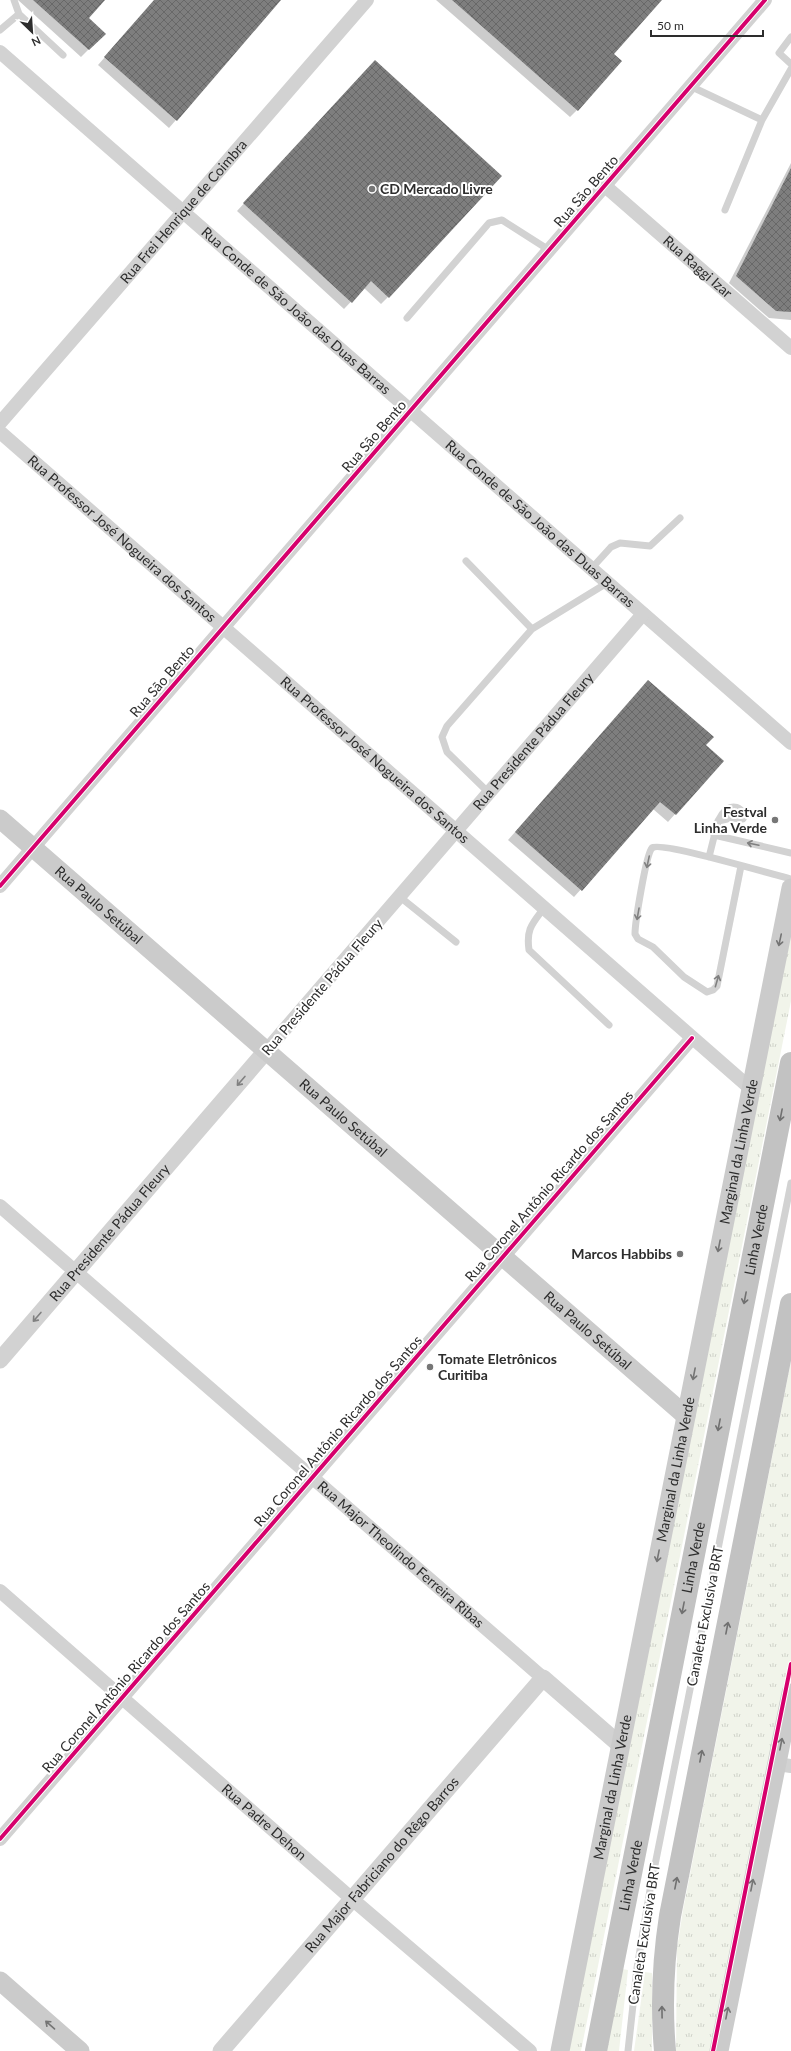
<svg xmlns="http://www.w3.org/2000/svg" width="791" height="2051" font-family="Lato,sans-serif">
<style>
.grass{fill:url(#grass-tufts)}
.shadow{fill:#0003}
.building{fill:url(#building-cross-hatch)}
.lines{fill:none;stroke-linecap:round;stroke-linejoin:round}
.service{stroke:#d2d2d2;stroke-width:7}
.minor{stroke:#d2d2d2;stroke-width:14}
.tertiary{stroke:#d2d2d2;stroke-width:17}
.secondary{stroke:#cbcbcb;stroke-width:19}
.trunk{stroke:#c2c2c2;stroke-width:22}
.cycleway-casing{stroke:#fff;stroke-width:6}
.cycleway{stroke:#d6006c;stroke-width:4}
.oneway{stroke:#808080}
.oneway2{stroke:#747474}
.oneway3{stroke:#707070}
.poi-dot{fill:#767676;stroke:#fff;stroke-width:1.5}
.labels{text-anchor:middle;stroke-width:4;stroke-linejoin:round;paint-order:stroke}
.poi-label{font-size:14px;font-weight:bold;fill:#2d2d2d;stroke:#fff;text-anchor:start}
.street-label{font-size:14px;fill:#2d2d2d;stroke:#fff}
</style>
<defs>
<pattern id="grass-tufts" width="24" height="20" patternUnits="userSpaceOnUse"><rect width="24" height="20" fill="#f1f4ea"/><path d="M3 7l-1-3M5 7V3M7 7l1-3M15 17l-1-3M17 17v-4M19 17l1-3" fill="none" stroke="#cfd2c9"/></pattern>
<pattern id="building-cross-hatch" width="8" height="8" patternUnits="userSpaceOnUse"><rect width="8" height="8" fill="#7e7e7e"/><path d="M0 0l8 8M0 8l8-8" fill="none" stroke="#686868"/></pattern>
</defs>
<rect width="100%" height="100%" fill="#fff"/>
<path class="grass" d="M 791,924 L 791,1001 L 581,2051 L 568,2051 Z
M 791,1361 L 791,1677 L 718,2051 L 676,2051 L 677,1948 L 683,1910 Z
M 622,1969 L 628,1970 L 619,2051 L 605,2051 Z
M 645,1972 L 652,1973 L 652,2051 L 634,2051 Z"/>
<path class="shadow" d="M 18,0 L 104,0 L 88,18 L 104,34 L 81,57 Z
M 155,0 L 280,0 L 169,128 L 98,65 Z
M 436,0 L 660,0 L 612,55 L 577,110 L 570,117 Z
M 368,68 L 388,297 L 381,304 L 364,288 L 344,309 L 237,211 Z
M 791,163 L 791,320 L 769,318 L 729,283 Z
M 641,689 L 722,761 L 668,822 L 653,809 L 574,897 L 508,840 Z"/>
<path class="building" d="M 33,0 L 105,0 L 89,18 L 106,34 L 89,50 Z
M 154,0 L 281,0 L 177,121 L 104,57 Z
M 452,0 L 662,0 L 614,54 L 622,61 L 578,111 Z
M 375,60 L 502,176 L 389,298 L 371,281 L 352,303 L 243,203 Z
M 791,168 L 791,312 L 776,311 L 736,276 Z
M 648,680 L 714,737 L 706,745 L 724,761 L 676,815 L 660,802 L 582,891 L 515,832 Z"/>
<g class="lines">
<path class="service" d="M 14,0 L 19,14 L 63,55
M 0,30 L 19,14
M 791,37 L 779,53 L 791,64
M 690,86 L 762,120
M 725,210 L 762,120 L 791,69
M 407,318 L 489,223 L 502,220 L 549,250
M 466,561 L 532,629
M 591,569 L 611,547 L 620,543 L 650,546 L 680,518
M 489,793 L 447,752 L 442,737 L 447,726 L 532,629 L 607,583
M 714,835 L 791,853
M 709,857 L 717,825 C 721,811 734,798 745,815 L 743,819 L 732,818 L 718,821
M 741,866 L 717,986 L 713,990 L 707,992 L 684,977 L 653,947 L 638,939 L 635,934 C 635,923 646,854 652,848 C 660,841 774,875 791,879
M 400,897 L 456,942
M 544,908 C 532,924 526,929 529,950 L 609,1025
M 628,2051 L 637,1968 L 650,1890 L 791,1183"/>
<g class="minor">
<path id="s1" d="M 0,52 L 791,743"/>
<path id="s2" d="M 605,186 L 791,348"/>
<path id="s3" d="M 0,423 L 367,0"/>
<path id="s4" d="M 0,432 L 750,1088"/>
<path d="M 0,886 L 765,0"/>
<path id="s5" d="M 266,1051 L 643,614"/>
<path id="s6" d="M 0,1206 L 543,1678"/>
<path id="s7" d="M 0,1591 L 352,1899 L 530,2051"/>
<path d="M 777,1764 L 791,1766"/>
<path d="M 0,1839 L 692,1038"/>
</g>
<g class="tertiary">
<path id="s8" d="M 0,1360 L 266,1051"/>
<path id="s9" d="M 221,2051 L 543,1678 L 620,1745"/>
</g>
<g class="secondary">
<path id="s10" d="M 0,819 L 686,1416"/>
<path d="M 0,1981 L 80,2051"/>
<path id="s11" d="M 560,2051 L 791,888"/>
<path d="M 719,2051 L 791,1693"/>
</g>
<g class="trunk">
<path id="s12" d="M 596,2051 L 791,1063"/>
<path d="M 665,2051 C 661,2005 663,1961 670,1916 L 791,1304"/>
</g>
<g class="cycleway-casing">
<path id="cycleway" d="M 0,886 L 765,0
M 0,1839 L 692,1038
M 713,2051 L 791,1664"/>
</g>
<use href="#cycleway" class="cycleway"/>
</g>
<defs><path id="oneway-shaft" d="M-6 0H5M1.5-3L5.5 0L1.5 3" fill="none" stroke-width="1.6" stroke-linecap="round" stroke-linejoin="round"/></defs>
<g class="oneway">
<use href="#oneway-shaft" transform="translate(753 844) rotate(-168)"/>
<use href="#oneway-shaft" transform="translate(648 862) rotate(102)"/>
<use href="#oneway-shaft" transform="translate(638 914) rotate(100)"/>
<use href="#oneway-shaft" transform="translate(717 981) rotate(-74)"/>
<use href="#oneway-shaft" transform="translate(241 1081) rotate(131)"/>
<use href="#oneway-shaft" transform="translate(37 1317) rotate(131)"/>
</g>
<g class="oneway2">
<use href="#oneway-shaft" transform="translate(780 940) rotate(102)"/>
<use href="#oneway-shaft" transform="translate(719 1246) rotate(101)"/>
<use href="#oneway-shaft" transform="translate(694 1374) rotate(101)"/>
<use href="#oneway-shaft" transform="translate(658 1556) rotate(101)"/>
<use href="#oneway-shaft" transform="translate(781 1744) rotate(-79)"/>
<use href="#oneway-shaft" transform="translate(752 1885) rotate(-79)"/>
<use href="#oneway-shaft" transform="translate(727 2013) rotate(-79)"/>
<use href="#oneway-shaft" transform="translate(50 2025) rotate(-139)"/>
</g>
<g class="oneway3">
<use href="#oneway-shaft" transform="translate(781 1115) rotate(101)"/>
<use href="#oneway-shaft" transform="translate(745 1298) rotate(101)"/>
<use href="#oneway-shaft" transform="translate(719 1425) rotate(101)"/>
<use href="#oneway-shaft" transform="translate(683 1608) rotate(101)"/>
<use href="#oneway-shaft" transform="translate(727 1628) rotate(-79)"/>
<use href="#oneway-shaft" transform="translate(701 1756) rotate(-79)"/>
<use href="#oneway-shaft" transform="translate(676 1883) rotate(-79)"/>
<use href="#oneway-shaft" transform="translate(662 2012) rotate(-91)"/>
</g>
<g class="poi-dot">
<circle cx="372" cy="189" r="4"/>
<circle cx="775" cy="820" r="4"/>
<circle cx="680" cy="1254" r="4"/>
<circle cx="430" cy="1367" r="4"/>
</g>
<g class="labels">
<g class="poi-label">
<text x="380" y="194">CD Mercado Livre</text>
<text x="767" y="817" text-anchor="end">Festval<tspan x="767" dy="16">Linha Verde</tspan></text>
<text x="672" y="1259" text-anchor="end">Marcos Habbibs</text>
<text x="438" y="1364">Tomate Eletrônicos<tspan x="438" dy="16">Curitiba</tspan></text>
</g>
<g class="street-label">
<text transform="translate(586 191) rotate(-49)" y="5">Rua São Bento</text>
<text dy="5" stroke="none"><textPath href="#s3" startOffset="280">Rua Frei Henrique de Coimbra</textPath></text>
<text dy="5" stroke="none"><textPath href="#s2" startOffset="123">Rua Raggi Izar</textPath></text>
<text dy="5" stroke="none"><textPath href="#s1" startOffset="393">Rua Conde de São João das Duas Barras</textPath></text>
<text transform="translate(374 436) rotate(-49)" y="5">Rua São Bento</text>
<text dy="5" stroke="none"><textPath href="#s1" startOffset="717">Rua Conde de São João das Duas Barras</textPath></text>
<text dy="5" stroke="none"><textPath href="#s4" startOffset="162">Rua Professor José Nogueira dos Santos</textPath></text>
<text transform="translate(162 681) rotate(-49)" y="5">Rua São Bento</text>
<text dy="5" stroke="none"><textPath href="#s5" startOffset="409">Rua Presidente Pádua Fleury</textPath></text>
<text dy="5" stroke="none"><textPath href="#s4" startOffset="498">Rua Professor José Nogueira dos Santos</textPath></text>
<text dy="5" stroke="none"><textPath href="#s10" startOffset="131">Rua Paulo Setúbal</textPath></text>
<text transform="translate(322 987) rotate(-49)" y="5">Rua Presidente Pádua Fleury</text>
<text dy="5" stroke="none"><textPath href="#s10" startOffset="455">Rua Paulo Setúbal</textPath></text>
<text dy="5" stroke="none"><textPath href="#s11" startOffset="917">Marginal da Linha Verde</textPath></text>
<text transform="translate(549 1186) rotate(-49)" y="5">Rua Coronel Antônio Ricardo dos Santos</text>
<text dy="5" stroke="none"><textPath href="#s8" startOffset="168">Rua Presidente Pádua Fleury</textPath></text>
<text dy="5" stroke="none"><textPath href="#s12" startOffset="827">Linha Verde</textPath></text>
<text dy="5" stroke="none"><textPath href="#s10" startOffset="779">Rua Paulo Setúbal</textPath></text>
<text transform="translate(338 1431) rotate(-49)" y="5">Rua Coronel Antônio Ricardo dos Santos</text>
<text dy="5" stroke="none"><textPath href="#s11" startOffset="593">Marginal da Linha Verde</textPath></text>
<text dy="5" stroke="none"><textPath href="#s6" startOffset="531">Rua Major Theolindo Ferreira Ribas</textPath></text>
<text dy="5" stroke="none"><textPath href="#s12" startOffset="503">Linha Verde</textPath></text>
<text transform="translate(705 1616) rotate(-79)" y="5">Canaleta Exclusiva BRT</text>
<text transform="translate(126 1677) rotate(-49)" y="5">Rua Coronel Antônio Ricardo dos Santos</text>
<text dy="5" stroke="none"><textPath href="#s11" startOffset="269">Marginal da Linha Verde</textPath></text>
<text dy="5" stroke="none"><textPath href="#s7" startOffset="351">Rua Padre Dehon</textPath></text>
<text dy="5" stroke="none"><textPath href="#s9" startOffset="246">Rua Major Fabriciano do Rêgo Barros</textPath></text>
<text dy="5" stroke="none"><textPath href="#s12" startOffset="179">Linha Verde</textPath></text>
<text transform="translate(644 1934) rotate(-81)" y="5">Canaleta Exclusiva BRT</text>
</g>
</g>
<g transform="translate(32 32) rotate(155)" stroke="#ffffff" stroke-width="3" paint-order="stroke">
<path d="M0-3L7 15L0 10L-7 15Z" fill="#2d2d2d"/>
<text y="-6" font-size="11" font-weight="bold" text-anchor="middle" fill="#2d2d2d">N</text>
</g>
<path d="M651 30v6h112v-6" fill="none" stroke="#2d2d2d" stroke-width="2"/>
<text x="657" y="30" font-size="12" fill="#2d2d2d" stroke="#ffffff" stroke-width="3" paint-order="stroke">50 m</text>
</svg>
